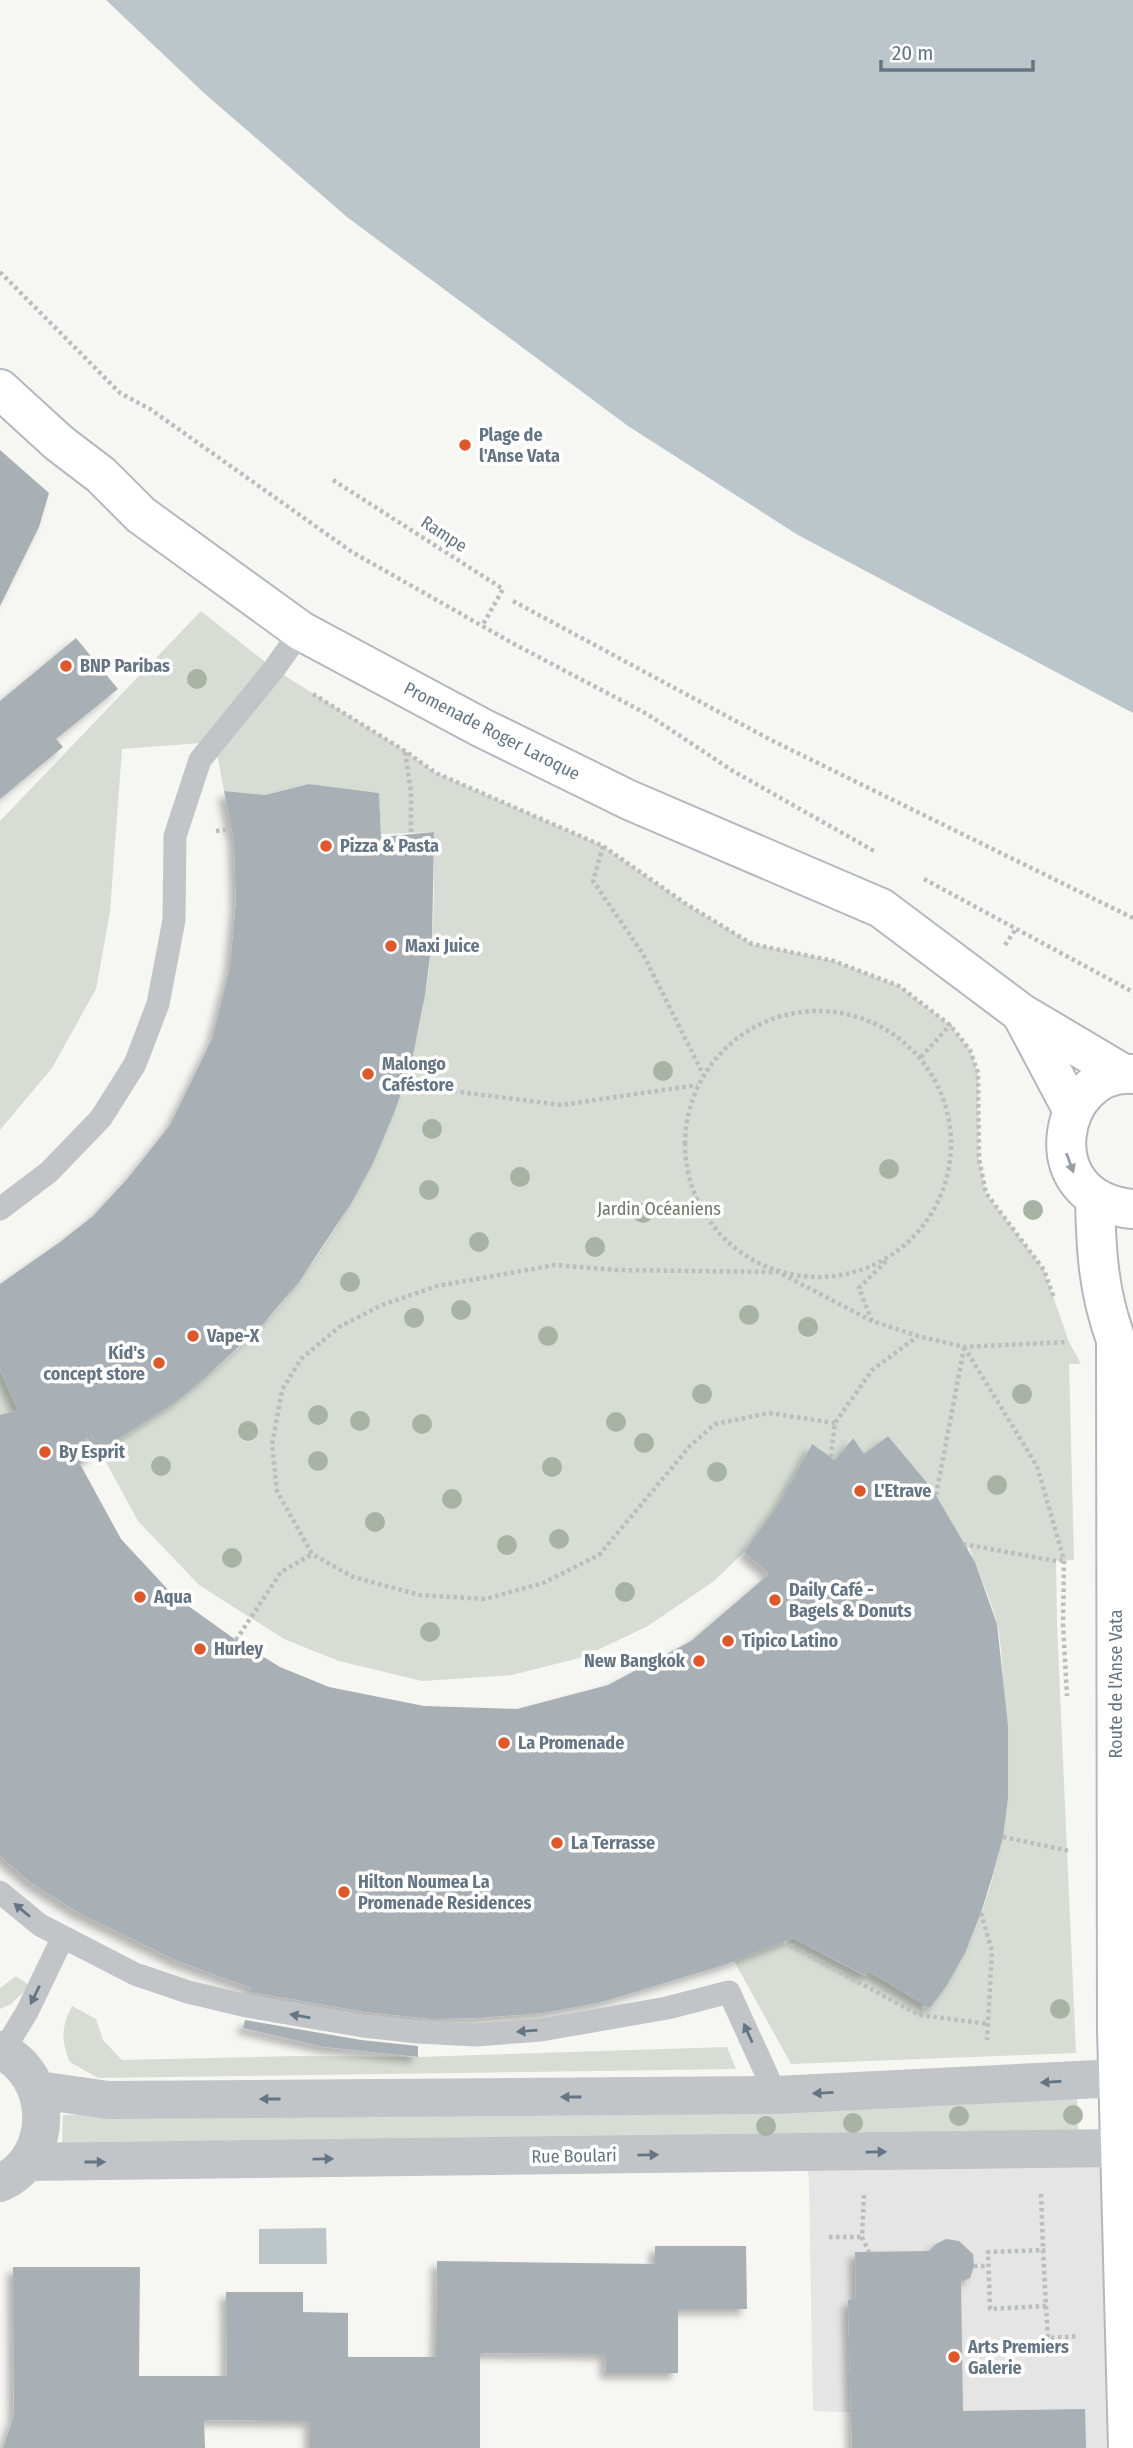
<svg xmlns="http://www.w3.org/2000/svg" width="1133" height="2448" font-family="'Fira Sans Condensed',sans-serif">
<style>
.built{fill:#e4e5e4}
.green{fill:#d7ddd4}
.water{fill:#bbc5ca}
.building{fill:#a9b0b5;filter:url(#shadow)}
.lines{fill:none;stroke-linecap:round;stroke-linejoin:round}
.primary-casing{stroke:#b4b8bc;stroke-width:42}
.path{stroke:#bbbdbf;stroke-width:4.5;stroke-dasharray:3.5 3.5;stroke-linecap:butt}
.service{stroke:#c1c5c8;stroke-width:23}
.tertiary{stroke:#c1c5c8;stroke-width:38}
.primary{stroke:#fff;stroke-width:38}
.tree{fill:#a8b2a5}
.oneway{fill:#949ea8}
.oneway2{fill:#667583}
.poi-dot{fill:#de582b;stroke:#fff;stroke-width:2.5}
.labels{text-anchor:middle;stroke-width:7;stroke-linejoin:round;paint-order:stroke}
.poi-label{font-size:18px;font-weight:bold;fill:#667583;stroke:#fff;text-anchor:start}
.street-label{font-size:18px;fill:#667583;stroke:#fff}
.park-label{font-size:18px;fill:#697a65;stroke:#fff}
</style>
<defs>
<filter id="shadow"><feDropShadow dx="-6" dy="6" stdDeviation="3.5" flood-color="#0004"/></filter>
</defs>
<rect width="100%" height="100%" fill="#f6f6f3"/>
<path class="built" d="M 1120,2148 L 1128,2448 L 879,2448 L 879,2413 L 813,2411 L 809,2184 L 807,2153 Z"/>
<path class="green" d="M 201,611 L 274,669 L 405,751 L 436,773 L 603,846 L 686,904 L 752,944 L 834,961 L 899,986 L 950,1025 L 970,1050 L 978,1073 L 979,1159 L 986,1193 L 1044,1270 L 1069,1342 L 1081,1364 L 1069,1364 L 1074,1560 L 1056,1561 L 1057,1626 L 1076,2053 L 791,2064 L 734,1961 L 803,1934 L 811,1948 L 865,1976 L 868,1971 L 931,2007 C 1000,1912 1016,1806 1004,1692 C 1002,1669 1002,1645 997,1623 C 990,1597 978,1572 969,1547 L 961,1556 L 963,1542 L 936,1495 L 888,1436 L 877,1444 L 896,1465 L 882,1505 L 932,1579 L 958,1557 L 980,1621 L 982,1671 L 890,1608 C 819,1693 733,1770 624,1800 L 655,1906 L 668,1902 L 671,1941 L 553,1978 L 549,1968 L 536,1972 L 528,1932 L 543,1929 L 540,1911 L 597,1902 L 592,1859 L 575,1819 L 545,1789 L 500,1779 L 453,1785 L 451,1828 L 374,1824 L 304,1809 L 194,1770 L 134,1899 L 26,1826 L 119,1715 L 58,1665 L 0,1588 L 0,1421 L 15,1416 L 23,1434 L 42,1429 L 85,1512 L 119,1566 L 172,1619 L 252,1673 L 318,1702 L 392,1721 L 456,1725 L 528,1724 L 600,1706 L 706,1651 L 783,1584 L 821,1541 L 859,1477 L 868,1487 L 876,1445 L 864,1455 L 852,1438 L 835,1460 L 811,1445 L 778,1505 L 744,1552 L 714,1581 L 648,1626 L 583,1657 L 512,1675 L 422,1681 L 339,1661 L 284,1639 L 199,1585 L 138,1521 L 100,1451 C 159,1414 215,1374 263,1324 C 283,1304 299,1281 316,1258 C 382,1164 422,1058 432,944 C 435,907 433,869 434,832 L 381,834 L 379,793 L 309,784 L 265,795 L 224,791 L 215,742 L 122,749 L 110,912 L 96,989 L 52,1068 L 0,1130 L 0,821 Z
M 0,1370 L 18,1410 L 0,1415 Z
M 16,1976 L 30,1986 L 11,2004 L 0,2009 L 0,1988 Z
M 72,2006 L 96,2019 L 103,2040 L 122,2060 L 294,2056 L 418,2057 L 727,2047 L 736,2069 L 98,2078 L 70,2062 C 61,2041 61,2027 72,2006 Z
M 1077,2093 L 1078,2130 L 62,2145 L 63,2115 L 615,2106 Z"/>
<path class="water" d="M 106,0 L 1133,0 L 1133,713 L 798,535 L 628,426 L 347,217 L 204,93 Z
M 326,2228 L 327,2264 L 259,2264 L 259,2229 Z"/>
<path class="building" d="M 0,450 L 49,493 L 39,527 L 0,606 Z
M 76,638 L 118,689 L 56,739 L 63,747 L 0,799 L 0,701 Z
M 309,784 L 379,793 L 381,837 L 434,832 L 432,942 L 425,996 L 411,1065 L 394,1113 L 373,1163 L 352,1202 L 299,1282 L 264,1323 L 205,1378 L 177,1401 L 80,1464 L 121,1539 L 173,1595 L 236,1640 L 280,1667 L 329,1687 L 424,1706 L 517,1709 L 608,1685 L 691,1641 L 769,1574 L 744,1552 L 778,1505 L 812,1444 L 835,1460 L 853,1438 L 864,1454 L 888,1436 L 933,1490 L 975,1562 L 997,1624 L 1008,1726 L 1008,1798 L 1003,1837 L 993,1874 L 981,1913 L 965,1953 L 947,1985 L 930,2008 L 868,1971 L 866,1976 L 793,1938 L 727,1964 L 602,2002 L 543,2013 L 478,2018 L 431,2019 L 365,2012 L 250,1992 L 251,1988 L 177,1961 L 77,1912 L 30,1882 L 0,1856 L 0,1415 L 18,1410 L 0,1370 L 0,1284 L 60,1242 L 93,1216 L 128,1178 L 170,1125 L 212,1039 L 230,967 L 236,903 L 234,841 L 224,791 L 265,795 Z
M 245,2020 L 361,2040 L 418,2046 L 418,2057 L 324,2047 L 243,2028 Z
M 946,2239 L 959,2241 L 973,2254 L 974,2266 L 970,2278 L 961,2282 L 963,2411 L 1085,2409 L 1086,2448 L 852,2448 L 848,2300 L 856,2300 L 855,2252 L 929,2251 L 936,2244 Z
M 655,2246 L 746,2246 L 747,2309 L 678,2309 L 678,2373 L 606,2373 L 605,2354 L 480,2353 L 480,2448 L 310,2448 L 310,2421 L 204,2420 L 205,2448 L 3,2448 L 14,2415 L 13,2267 L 140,2267 L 139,2376 L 227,2376 L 226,2292 L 303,2292 L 303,2312 L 348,2313 L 348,2357 L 436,2357 L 437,2261 L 655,2264 Z"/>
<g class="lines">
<g class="primary-casing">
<path id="primary" d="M 0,389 L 59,443 L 101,475 L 141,515 L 301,631 L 482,728 L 629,800 L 881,908 L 1021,1013 L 1122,1073
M 1021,1013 L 1073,1111
M 1133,1074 C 1058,1068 1031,1200 1133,1209
M 1095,1198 C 1096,1249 1098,1291 1116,1340 L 1117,2029 L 1128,2448"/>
</g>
<path class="path" d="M 0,272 L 120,393 L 150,409 L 352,552 L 514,644 L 647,714 L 733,771 L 874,851
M 333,480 L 503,589 L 482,626
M 513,601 L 771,740 L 1133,918
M 313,694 L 405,751 L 436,773 L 603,846 L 686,904 L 752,944 L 834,961 L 899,986 L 950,1025 L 970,1050 L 978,1073 L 979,1159 L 986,1193 L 1044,1270 L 1054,1298
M 405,752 L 411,792 L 411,834
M 216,831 L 232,829
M 603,846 L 593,881 L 643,954 L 703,1074
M 924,879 L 1133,992
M 1005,945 L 1016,929
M685 1144a133 133 0 1 1 266 0a133 133 0 1 1-266 0Z
M 921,1057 L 951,1024
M 406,1079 L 460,1092 L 561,1105 L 697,1085
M 872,1321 L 859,1288 L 887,1260
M 964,1347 L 1037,1466 L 1064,1560 L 1063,1624 L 1067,1696
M 835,1423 L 769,1413 L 715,1424 L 690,1446 L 599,1555 L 543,1583 L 485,1599 L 420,1595 L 353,1577 L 312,1554 L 277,1491 L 272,1445 L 282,1390 L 301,1359 L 339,1327 L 382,1305 L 437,1286 L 555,1265 L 616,1270 L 778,1272 L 872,1321 L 918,1336 L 964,1347 L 1067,1342
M 73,1447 L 93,1437
M 831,1457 L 835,1423 L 872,1370 L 917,1337
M 936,1495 L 964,1348
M 963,1544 L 1056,1561 L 1064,1560
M 236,1640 L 281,1572 L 312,1554
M 1003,1837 L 1070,1851
M 981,1913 L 992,1951 L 987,2040
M 784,1942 L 919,2015 L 989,2024
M 919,2015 L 926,2005
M 1041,2194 L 1043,2250
M 864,2195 L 862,2237 L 869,2252
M 829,2237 L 862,2237
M 1043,2250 L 1046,2306 L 990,2309 L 988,2252 Z
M 974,2266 L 988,2266
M 1046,2306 L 1048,2338 L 1079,2336"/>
<path class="service" d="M 0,1209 L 49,1172 L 101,1118 L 135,1064 L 158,1004 L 174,920 L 175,836 L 200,760 L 274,669 L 301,631
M 0,1892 L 40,1925 L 135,1974 L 188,1992 L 247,2006 L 363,2026 L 418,2032 L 475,2035 L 541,2030 L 667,2008 L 729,1992 L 776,2095
M 3,2051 L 27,2012 L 63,1937"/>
<path class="tertiary" d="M 0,2050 C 54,2076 56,2158 0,2183
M 38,2090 L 108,2100 L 776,2095 L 1119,2078
M 27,2162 L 1120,2148"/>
<use href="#primary" class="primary"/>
</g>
<g class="tree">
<circle cx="197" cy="679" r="10"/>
<circle cx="663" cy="1071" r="10"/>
<circle cx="432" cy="1129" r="10"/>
<circle cx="889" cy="1169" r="10"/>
<circle cx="520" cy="1177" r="10"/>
<circle cx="429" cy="1190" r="10"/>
<circle cx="1033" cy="1210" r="10"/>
<circle cx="643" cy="1213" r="10"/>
<circle cx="479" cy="1242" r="10"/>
<circle cx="595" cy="1247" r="10"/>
<circle cx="350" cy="1282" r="10"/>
<circle cx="461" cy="1310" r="10"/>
<circle cx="749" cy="1315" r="10"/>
<circle cx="414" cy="1318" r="10"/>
<circle cx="808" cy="1327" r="10"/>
<circle cx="548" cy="1336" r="10"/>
<circle cx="702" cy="1394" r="10"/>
<circle cx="1022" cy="1394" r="10"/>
<circle cx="318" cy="1415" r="10"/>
<circle cx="360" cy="1421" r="10"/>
<circle cx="616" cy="1422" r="10"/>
<circle cx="422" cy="1424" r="10"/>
<circle cx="248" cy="1431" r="10"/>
<circle cx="644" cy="1443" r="10"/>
<circle cx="318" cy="1461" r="10"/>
<circle cx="161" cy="1466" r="10"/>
<circle cx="552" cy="1467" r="10"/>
<circle cx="717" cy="1472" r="10"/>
<circle cx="997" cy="1485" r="10"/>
<circle cx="452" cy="1499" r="10"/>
<circle cx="375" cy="1522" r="10"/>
<circle cx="559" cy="1539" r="10"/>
<circle cx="507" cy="1545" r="10"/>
<circle cx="232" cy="1558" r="10"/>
<circle cx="625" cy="1592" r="10"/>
<circle cx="430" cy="1632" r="10"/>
<circle cx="1060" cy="2009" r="10"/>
<circle cx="1073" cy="2115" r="10"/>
<circle cx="959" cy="2116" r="10"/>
<circle cx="853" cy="2123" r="10"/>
<circle cx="766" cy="2126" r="10"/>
</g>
<defs><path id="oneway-solid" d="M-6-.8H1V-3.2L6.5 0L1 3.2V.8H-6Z" transform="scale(1.75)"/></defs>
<use class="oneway" href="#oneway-solid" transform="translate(1070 1163) rotate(70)"/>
<g class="oneway2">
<use href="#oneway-solid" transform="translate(22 1910) rotate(-140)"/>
<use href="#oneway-solid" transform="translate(35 1995) rotate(116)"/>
<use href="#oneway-solid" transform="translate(300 2016) rotate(-170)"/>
<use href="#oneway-solid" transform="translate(527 2031) rotate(175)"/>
<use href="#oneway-solid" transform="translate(748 2033) rotate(-114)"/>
<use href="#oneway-solid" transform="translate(1051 2082) rotate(176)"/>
<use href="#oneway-solid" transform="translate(823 2093) rotate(177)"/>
<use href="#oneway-solid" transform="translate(571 2097) rotate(180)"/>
<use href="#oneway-solid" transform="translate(270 2099) rotate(180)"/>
<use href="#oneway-solid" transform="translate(876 2152) rotate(-1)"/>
<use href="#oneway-solid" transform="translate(648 2155) rotate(-1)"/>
<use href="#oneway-solid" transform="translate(323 2159) rotate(-1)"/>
<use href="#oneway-solid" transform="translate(95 2162)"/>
</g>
<g class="poi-dot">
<circle cx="465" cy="445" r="7"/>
<circle cx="66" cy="666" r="7"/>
<circle cx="326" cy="846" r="7"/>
<circle cx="391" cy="946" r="7"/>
<circle cx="368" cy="1074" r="7"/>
<circle cx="193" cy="1336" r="7"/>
<circle cx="159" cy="1363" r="7"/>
<circle cx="45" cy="1452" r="7"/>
<circle cx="860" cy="1491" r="7"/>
<circle cx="140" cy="1597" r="7"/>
<circle cx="775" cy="1600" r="7"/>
<circle cx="728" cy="1641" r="7"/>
<circle cx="200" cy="1649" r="7"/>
<circle cx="699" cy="1661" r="7"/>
<circle cx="504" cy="1743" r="7"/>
<circle cx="557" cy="1843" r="7"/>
<circle cx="344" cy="1892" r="7"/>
<circle cx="954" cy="2357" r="7"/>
</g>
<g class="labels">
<g class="poi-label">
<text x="479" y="441">Plage de<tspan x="479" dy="21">l'Anse Vata</tspan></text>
<text x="80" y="672">BNP Paribas</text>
<text x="340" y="852">Pizza &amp; Pasta</text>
<text x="405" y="952">Maxi Juice</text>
<text x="382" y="1070">Malongo<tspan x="382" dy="21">Caféstore</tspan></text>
<text x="207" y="1342">Vape-X</text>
<text x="145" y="1359" text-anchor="end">Kid's<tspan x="145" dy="21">concept store</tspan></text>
<text x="59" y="1458">By Esprit</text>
<text x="874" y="1497">L'Etrave</text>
<text x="789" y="1596">Daily Café -<tspan x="789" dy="21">Bagels &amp; Donuts</tspan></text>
<text x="154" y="1603">Aqua</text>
<text x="742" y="1647">Tipico Latino</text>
<text x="214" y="1655">Hurley</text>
<text x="685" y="1667" text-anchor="end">New Bangkok</text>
<text x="518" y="1749">La Promenade</text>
<text x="571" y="1849">La Terrasse</text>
<text x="358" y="1888">Hilton Noumea La<tspan x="358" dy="21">Promenade Residences</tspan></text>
<text x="968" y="2353">Arts Premiers<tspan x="968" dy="21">Galerie</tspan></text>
</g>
<g class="street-label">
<text transform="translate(444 534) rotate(33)" y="6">Rampe</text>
<text transform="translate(492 731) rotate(27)" y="6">Promenade Roger Laroque</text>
<text transform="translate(1116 1684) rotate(-90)" y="6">Route de l'Anse Vata</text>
<text transform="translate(574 2156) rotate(-1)" y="6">Rue Boulari</text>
</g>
<g class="park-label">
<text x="659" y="1215">Jardin Océaniens</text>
</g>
</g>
<path d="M881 60v10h152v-10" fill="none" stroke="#667583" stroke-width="3.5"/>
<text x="892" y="60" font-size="21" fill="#667583" stroke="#ffffff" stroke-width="5" paint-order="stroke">20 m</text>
</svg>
